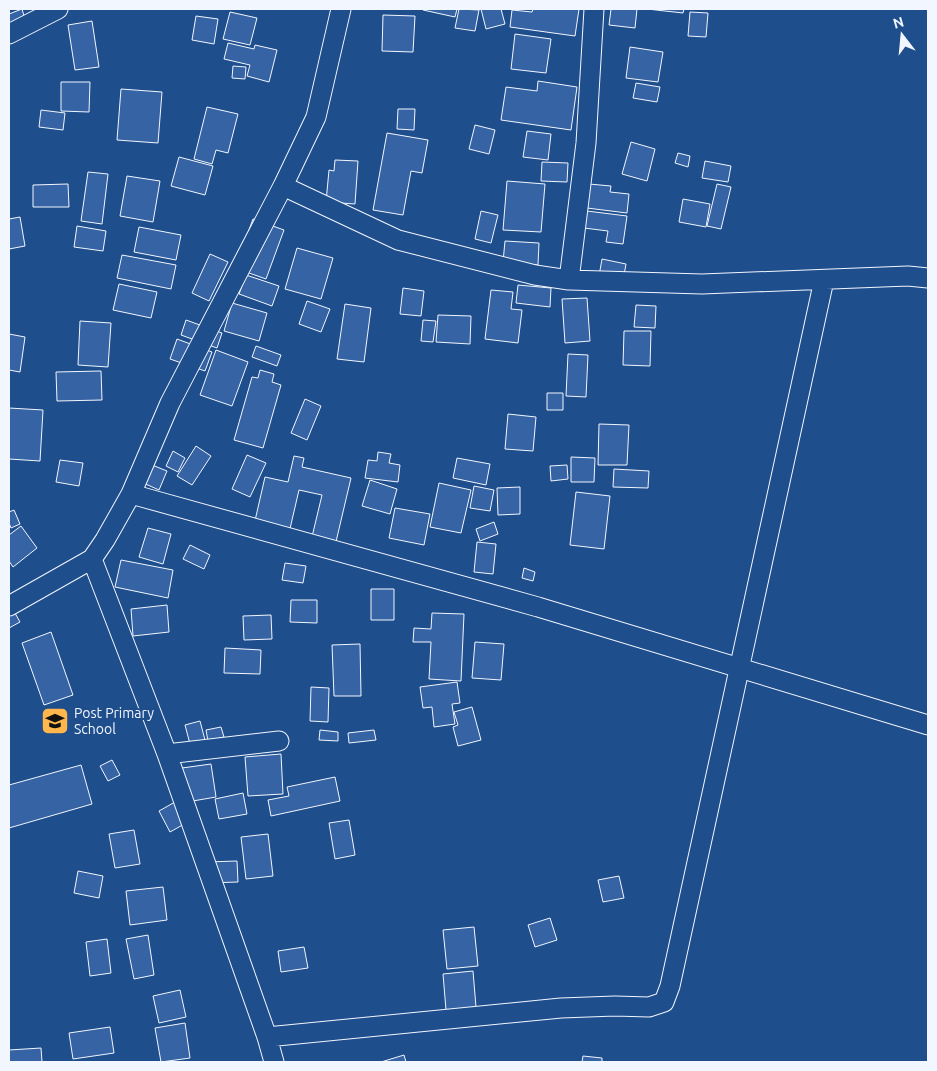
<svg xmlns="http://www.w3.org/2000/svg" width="937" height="1071" font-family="Ubuntu,sans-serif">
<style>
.building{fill:#3563a3;stroke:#f2f6ff}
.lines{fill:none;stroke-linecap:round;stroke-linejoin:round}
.street-casing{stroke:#f2f6ff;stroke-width:21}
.street{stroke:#1f4e8c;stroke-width:19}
.labels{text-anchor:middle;stroke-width:4;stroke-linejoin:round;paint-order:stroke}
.poi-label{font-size:14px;fill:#f2f6ff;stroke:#1f4e8c;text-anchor:start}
</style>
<rect width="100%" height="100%" fill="#1f4e8c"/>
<path class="building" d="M 22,9 L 25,19 L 9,25 L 9,14 Z
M 423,9 L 457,9 L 455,17 L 423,10 Z
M 459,9 L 479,10 L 475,31 L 455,28 Z
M 481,9 L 501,9 L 505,24 L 486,29 Z
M 533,9 L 579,9 L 575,36 L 510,27 L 512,10 L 532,12 Z
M 611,9 L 637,9 L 635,28 L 609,25 Z
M 647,9 L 684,9 L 683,13 Z
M 230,12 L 257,18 L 250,45 L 223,39 Z
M 690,12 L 708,13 L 706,37 L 688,36 Z
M 383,15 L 415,16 L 413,52 L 382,51 Z
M 196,16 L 218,19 L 214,44 L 192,40 Z
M 92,21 L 99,67 L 75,70 L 68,25 Z
M 515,34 L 551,39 L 546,73 L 511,69 Z
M 228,43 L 254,49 L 255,45 L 277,50 L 269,82 L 247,76 L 250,65 L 224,59 Z
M 630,47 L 663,52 L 658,82 L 626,78 Z
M 233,66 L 246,67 L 245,79 L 232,78 Z
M 538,81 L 577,87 L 571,130 L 501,120 L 506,87 L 537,91 Z
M 61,82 L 90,82 L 89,112 L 61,111 Z
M 636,83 L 660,87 L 657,102 L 633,98 Z
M 121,89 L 162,92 L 158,143 L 117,140 Z
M 207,107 L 238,114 L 228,153 L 216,150 L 212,164 L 194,159 Z
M 398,109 L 415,109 L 414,130 L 397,129 Z
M 41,110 L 65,113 L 63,130 L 39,127 Z
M 475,125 L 495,130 L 489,154 L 469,149 Z
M 527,131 L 551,134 L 548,160 L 523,157 Z
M 387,133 L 428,140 L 422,173 L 411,171 L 403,215 L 373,210 Z
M 631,142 L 655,149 L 647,181 L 622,174 Z
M 678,153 L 690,156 L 688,167 L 675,163 Z
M 179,157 L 213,166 L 205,195 L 171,186 Z
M 335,160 L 358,161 L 355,204 L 326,202 L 329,170 L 334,171 Z
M 705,161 L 731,166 L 728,182 L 702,178 Z
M 542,162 L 568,163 L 567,182 L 541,181 Z
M 88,172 L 108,174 L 102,224 L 81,221 Z
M 127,176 L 160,181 L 153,222 L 120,216 Z
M 507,181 L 545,184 L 541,232 L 503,230 Z
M 68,184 L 69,207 L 33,207 L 33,185 Z
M 589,184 L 611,186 L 610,192 L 629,194 L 627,213 L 587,208 Z
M 717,184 L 731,187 L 721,229 L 707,226 Z
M 683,199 L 710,204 L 706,227 L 679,222 Z
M 481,211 L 498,215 L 491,243 L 475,239 Z
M 587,211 L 627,216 L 623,244 L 606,242 L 608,231 L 584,228 Z
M 20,217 L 25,246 L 9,249 L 9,219 Z
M 253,219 L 284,230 L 266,279 L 235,268 Z
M 77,226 L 106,231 L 103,251 L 74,247 Z
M 139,227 L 181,235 L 176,260 L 134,252 Z
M 505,241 L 539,243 L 538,265 L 503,262 Z
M 297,248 L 333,258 L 321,299 L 285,289 Z
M 210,254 L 228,262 L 209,301 L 192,293 Z
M 122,255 L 176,265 L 171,289 L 117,278 Z
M 602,259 L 626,264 L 623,281 L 599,276 Z
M 246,275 L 279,286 L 272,306 L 239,294 Z
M 119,284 L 157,292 L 151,318 L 113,310 Z
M 518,285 L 551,288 L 550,307 L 516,303 Z
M 403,288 L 424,291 L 421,316 L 400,314 Z
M 491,290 L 513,292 L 511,309 L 522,310 L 518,343 L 485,339 Z
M 587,298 L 590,341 L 565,343 L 562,299 Z
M 307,301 L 330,309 L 321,332 L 299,324 Z
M 232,303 L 267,313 L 259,341 L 224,331 Z
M 345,304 L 371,308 L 364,362 L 337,359 Z
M 636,305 L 656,306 L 655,328 L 634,327 Z
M 438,315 L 471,316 L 470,344 L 436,342 Z
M 186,320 L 222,333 L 217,348 L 181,335 Z
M 423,320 L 436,321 L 433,342 L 421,341 Z
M 80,321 L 111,323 L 108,367 L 78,365 Z
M 624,331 L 651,331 L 650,366 L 623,365 Z
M 9,334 L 25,337 L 20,372 L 9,370 Z
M 177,339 L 212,352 L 205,371 L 170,359 Z
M 256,346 L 281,355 L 277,366 L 252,357 Z
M 216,350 L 248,362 L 232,406 L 200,395 Z
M 568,354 L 588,355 L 586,397 L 566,396 Z
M 260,370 L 274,374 L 272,382 L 281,385 L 263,448 L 234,440 L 252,377 L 258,378 Z
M 101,371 L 102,400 L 57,401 L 56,372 Z
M 547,393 L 563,393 L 563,410 L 547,410 Z
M 305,399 L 321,406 L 307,440 L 291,433 Z
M 9,408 L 43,410 L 40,461 L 9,459 Z
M 508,414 L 536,417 L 533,451 L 505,449 Z
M 599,424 L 629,425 L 627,465 L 598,465 Z
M 196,446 L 211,456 L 192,485 L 177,476 Z
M 173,451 L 185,458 L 178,472 L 166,466 Z
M 378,452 L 391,454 L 389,463 L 400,465 L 398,482 L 365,478 L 368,460 L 377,461 Z
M 247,455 L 266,463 L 250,497 L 232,489 Z
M 294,456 L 304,458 L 302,467 L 351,478 L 335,546 L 311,541 L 322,495 L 299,490 L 289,533 L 254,525 L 265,477 L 288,482 Z
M 571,457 L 595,458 L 594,482 L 571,482 Z
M 457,458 L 490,464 L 486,485 L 453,478 Z
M 60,460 L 83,463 L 79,486 L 56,482 Z
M 147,463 L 167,471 L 159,490 L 139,481 Z
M 567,465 L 568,479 L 551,481 L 550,466 Z
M 614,469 L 649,471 L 648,488 L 613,487 Z
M 370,480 L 397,489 L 390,514 L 362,506 Z
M 439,483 L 471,490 L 461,533 L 430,527 Z
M 474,486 L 494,490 L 490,511 L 470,508 Z
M 520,487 L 520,514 L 498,515 L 497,488 Z
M 576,492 L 610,496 L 604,549 L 570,545 Z
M 395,508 L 430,514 L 424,545 L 389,538 Z
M 14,510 L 20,524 L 11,528 L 9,523 L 9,512 Z
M 494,522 L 498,534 L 480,541 L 476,529 Z
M 21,526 L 37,548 L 13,567 L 9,561 L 9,535 Z
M 148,528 L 171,534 L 163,564 L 139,557 Z
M 477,542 L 496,544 L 493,574 L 474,572 Z
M 190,545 L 210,555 L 204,569 L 183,559 Z
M 121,560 L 173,570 L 168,598 L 115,587 Z
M 285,563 L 306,566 L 303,583 L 282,580 Z
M 524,568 L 535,572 L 533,581 L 522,578 Z
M 371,589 L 394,589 L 394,620 L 371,620 Z
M 291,600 L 317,600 L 317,623 L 290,622 Z
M 167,605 L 169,632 L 133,636 L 131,609 Z
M 11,606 L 20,622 L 9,628 L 9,607 Z
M 432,613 L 464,614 L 461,681 L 429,679 L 431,642 L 413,642 L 414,628 L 431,629 Z
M 271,615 L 272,639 L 244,640 L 243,616 Z
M 51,632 L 73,695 L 44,705 L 22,643 Z
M 475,642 L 504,644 L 501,680 L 472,678 Z
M 360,644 L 361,696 L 334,696 L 332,645 Z
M 225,648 L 261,650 L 260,674 L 224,673 Z
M 457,682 L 460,703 L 452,704 L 455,724 L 434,727 L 432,707 L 423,708 L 420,687 Z
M 311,687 L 329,688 L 328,722 L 310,721 Z
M 472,707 L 481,740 L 458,746 L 453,727 L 458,725 L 454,712 Z
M 200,721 L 205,740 L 190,744 L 185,725 Z
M 221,727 L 224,737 L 208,741 L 206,730 Z
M 320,730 L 338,732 L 338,741 L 319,740 Z
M 374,730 L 376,740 L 349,743 L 348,733 Z
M 281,754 L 283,794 L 248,796 L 245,757 Z
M 112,760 L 120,775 L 108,781 L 100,766 Z
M 211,764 L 216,797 L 187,802 L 182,768 Z
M 81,765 L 92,804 L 9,828 L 9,785 Z
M 335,777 L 340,801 L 271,816 L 268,800 L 289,796 L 287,787 Z
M 243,793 L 247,814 L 219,819 L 215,799 Z
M 175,802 L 186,823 L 170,832 L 159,811 Z
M 349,820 L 355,855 L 335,859 L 329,823 Z
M 134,830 L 140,864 L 115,868 L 109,834 Z
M 268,834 L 273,876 L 246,879 L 241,837 Z
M 237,861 L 238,882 L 207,883 L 206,862 Z
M 78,871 L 103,876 L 99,898 L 74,893 Z
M 619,876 L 624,898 L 603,902 L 598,880 Z
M 163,887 L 167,920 L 130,925 L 126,891 Z
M 550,918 L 557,940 L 535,947 L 528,925 Z
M 474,927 L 478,966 L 447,969 L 443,930 Z
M 148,935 L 154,975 L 134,979 L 126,939 Z
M 107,939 L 111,973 L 90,976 L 86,942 Z
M 304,947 L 308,968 L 281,972 L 278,951 Z
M 473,971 L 476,1007 L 446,1010 L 443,974 Z
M 180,990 L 186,1017 L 159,1023 L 153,996 Z
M 185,1023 L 190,1058 L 161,1062 L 155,1028 Z
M 110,1027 L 114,1053 L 73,1059 L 69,1033 Z
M 41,1048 L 42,1062 L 9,1062 L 9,1050 Z
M 404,1055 L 406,1062 L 381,1062 Z
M 583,1056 L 602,1058 L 602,1062 L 582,1062 Z"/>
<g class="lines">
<g class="street-casing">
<path id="street" d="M 9,34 L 58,9
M 283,186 L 398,240 L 535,275 L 569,280 L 702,284 L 908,276 L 928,278
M 569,280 L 586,143 L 594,9
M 131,494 L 538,607 L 928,725
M 92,559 L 167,754 L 267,1037 L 274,1062
M 9,606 L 92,559 L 105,540 L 131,494 L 170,403 L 283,186 L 316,117 L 341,9
M 167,754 L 279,741
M 267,1037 L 561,1008 L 615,1006 L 649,1007 L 664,1002 L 670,986 L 824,280"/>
</g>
<use href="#street" class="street"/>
</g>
<defs>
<g id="school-square" transform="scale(1.4375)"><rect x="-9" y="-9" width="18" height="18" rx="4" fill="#ffb74d" stroke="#1f4e8c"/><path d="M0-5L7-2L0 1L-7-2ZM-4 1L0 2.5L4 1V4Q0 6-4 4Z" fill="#111"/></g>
</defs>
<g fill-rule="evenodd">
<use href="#school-square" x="55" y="721"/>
</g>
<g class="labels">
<g class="poi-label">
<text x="74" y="718">Post Primary<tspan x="74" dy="16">School</tspan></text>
</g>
</g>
<rect width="937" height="1071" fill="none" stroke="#f2f6ff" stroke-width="20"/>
<g transform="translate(902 35) rotate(344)" stroke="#1f4e8c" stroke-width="4" paint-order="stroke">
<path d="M0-4L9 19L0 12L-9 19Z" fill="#f2f6ff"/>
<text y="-8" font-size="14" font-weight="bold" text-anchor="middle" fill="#f2f6ff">N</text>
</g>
</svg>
